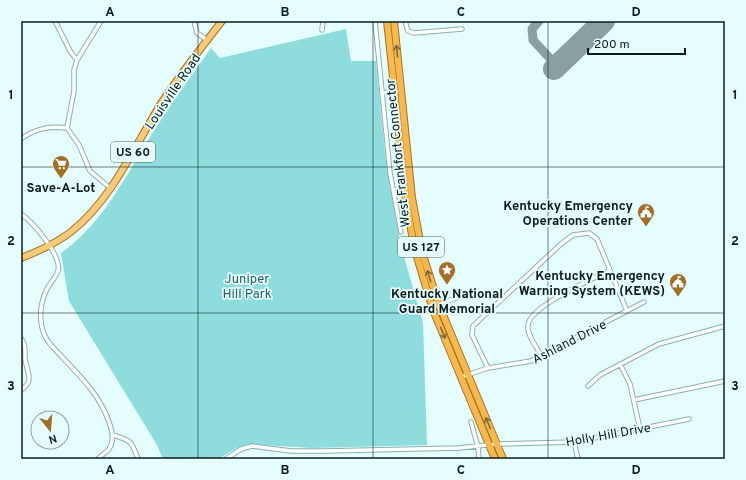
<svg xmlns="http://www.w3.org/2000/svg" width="746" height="480" font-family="Overpass,sans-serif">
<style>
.green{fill:#8fdcdd}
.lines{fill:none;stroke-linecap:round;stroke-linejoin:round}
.taxiway{stroke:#8a9f9f;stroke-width:9}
.runway{stroke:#8a9f9f;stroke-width:22}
.minor-casing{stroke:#88b0b0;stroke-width:5.5}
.primary-casing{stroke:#a37621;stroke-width:8}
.trunk-casing{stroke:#a37621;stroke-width:8}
.minor{stroke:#fff;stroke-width:3.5}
.primary{stroke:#f9ca7b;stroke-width:6}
.trunk{stroke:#f7b84f;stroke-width:6}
.oneway{stroke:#826a36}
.grid{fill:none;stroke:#0c1c1c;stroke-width:1;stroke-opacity:0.55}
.labels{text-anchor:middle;stroke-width:3.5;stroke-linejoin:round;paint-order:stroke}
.shield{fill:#e5fdfd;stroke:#4d6060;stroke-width:1}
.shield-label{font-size:12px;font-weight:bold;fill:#0c1c1c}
.street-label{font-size:13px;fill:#0c1c1c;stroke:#e5fdfd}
.poi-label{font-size:13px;font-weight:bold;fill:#0c1c1c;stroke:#e5fdfd}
.park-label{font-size:13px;fill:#256162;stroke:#e5fdfd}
.neatline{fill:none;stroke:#0c1c1c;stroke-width:1.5}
.grid-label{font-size:13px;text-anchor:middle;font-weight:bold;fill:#0c1c1c}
</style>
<rect width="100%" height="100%" fill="#e5fdfd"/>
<path class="green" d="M 346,29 L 351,61 L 376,61 L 386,163 L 401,246 L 423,323 L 427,445 L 312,448 L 248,444 L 237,448 L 218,459 L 163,459 L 157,445 L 69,301 L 61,253 C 107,220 127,172 157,126 C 174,99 193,74 211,48 L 220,58 Z"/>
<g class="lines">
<path class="taxiway" d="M 539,21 L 532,29 L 533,40 L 557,66"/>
<path class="runway" d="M 554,69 L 604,21"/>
<g class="minor-casing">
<path id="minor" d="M 55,21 L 70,51 L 77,60
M 101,21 L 77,60 L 74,70 L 74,91 L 67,128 L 79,145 L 90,171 L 110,188
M 194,21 L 197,33 L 207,40
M 375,21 L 390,173 L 401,232
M 405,21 L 408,31 L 414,33 L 462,29
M 322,30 L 323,21
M 382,93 L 396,91
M 21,139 C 36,128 50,126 67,128
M 21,214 C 33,222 62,256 58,271 C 56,277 50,283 47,289 C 40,303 38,321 45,336 C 49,345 58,352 64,359 C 83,379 100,396 109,422 C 112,431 115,440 109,449 C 107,452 101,455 98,459
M 432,307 L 461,296
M 21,338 C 26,345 25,351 25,359 C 27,372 35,381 21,390
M 541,356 C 537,347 526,334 528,325 C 530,306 593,279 610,270
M 620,364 L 630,384 L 640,429
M 488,368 L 472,335 L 473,326 L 561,244 L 573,235 L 589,233 L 597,239 L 627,311
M 461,377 L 488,368 L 531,361 L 644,302
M 588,386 L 600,375 L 659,344 L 725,326
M 634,400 L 725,381
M 471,422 L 478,447 L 479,459
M 113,435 C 131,440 132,442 138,459
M 574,442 L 578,459
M 226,459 L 241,449 L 252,446 L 291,451 L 325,451 L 459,448 L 496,444 L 574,442 L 689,419"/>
</g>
<g class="primary-casing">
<path id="primary" d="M 21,258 C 39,251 57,243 72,231 C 113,198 135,145 162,102 C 180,74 202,47 222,21"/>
</g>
<g class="trunk-casing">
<path id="trunk" d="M 387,21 L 406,199 L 414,247 L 433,310 L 495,459
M 394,21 L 412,198 L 422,252 L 439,305 L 503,459"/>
</g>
<use href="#minor" class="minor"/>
<use href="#primary" class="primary"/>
<use href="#trunk" class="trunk"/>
</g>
<defs><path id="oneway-shaft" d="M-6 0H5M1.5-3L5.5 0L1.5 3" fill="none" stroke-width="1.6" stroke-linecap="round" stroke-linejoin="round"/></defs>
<g class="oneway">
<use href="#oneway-shaft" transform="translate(397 51) rotate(-96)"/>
<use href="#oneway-shaft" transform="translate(429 276) rotate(-107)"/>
<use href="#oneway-shaft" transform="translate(443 333) rotate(68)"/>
<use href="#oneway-shaft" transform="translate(488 423) rotate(-113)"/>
</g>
<path class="grid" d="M 198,21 L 198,459M 373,21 L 373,459M 548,21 L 548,459M 21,167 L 725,167M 21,313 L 725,313"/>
<defs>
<g id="supermarket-pin" transform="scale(0.9)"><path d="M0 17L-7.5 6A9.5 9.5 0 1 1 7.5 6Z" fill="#a16f25" stroke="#e5fdfd"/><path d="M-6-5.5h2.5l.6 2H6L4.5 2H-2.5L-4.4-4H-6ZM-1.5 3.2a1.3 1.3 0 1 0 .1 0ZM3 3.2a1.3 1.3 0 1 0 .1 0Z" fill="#fff"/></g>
<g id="civic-pin" transform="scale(0.9)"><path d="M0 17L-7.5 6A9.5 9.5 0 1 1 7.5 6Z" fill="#a16f25" stroke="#e5fdfd"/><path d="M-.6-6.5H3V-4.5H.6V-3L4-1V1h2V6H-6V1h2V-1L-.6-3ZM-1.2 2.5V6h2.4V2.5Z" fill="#fff"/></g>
<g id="sight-pin" transform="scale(0.9)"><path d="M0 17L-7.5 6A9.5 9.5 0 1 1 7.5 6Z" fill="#a16f25" stroke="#e5fdfd"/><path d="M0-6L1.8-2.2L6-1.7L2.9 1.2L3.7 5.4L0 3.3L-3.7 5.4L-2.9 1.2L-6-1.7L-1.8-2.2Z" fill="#fff"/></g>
</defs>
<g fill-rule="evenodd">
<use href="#supermarket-pin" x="61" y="164"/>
<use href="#civic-pin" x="646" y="212"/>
<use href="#sight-pin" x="447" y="270"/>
<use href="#civic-pin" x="678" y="282"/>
</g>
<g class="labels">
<g class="shield">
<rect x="111" y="142" width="44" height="20" rx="3"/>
<rect x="398" y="237" width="46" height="20" rx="3"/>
</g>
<g class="shield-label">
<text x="133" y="156">US 60</text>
<text x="421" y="251">US 127</text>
</g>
<g class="street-label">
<text transform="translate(172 91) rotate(-56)" y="5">Louisville Road</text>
<text transform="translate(397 153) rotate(-96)" y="5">West Frankfort Connector</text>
<text transform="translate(569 341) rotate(-27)" y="5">Ashland Drive</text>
<text transform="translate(608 434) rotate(-10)" y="5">Holly Hill Drive</text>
</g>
<g class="poi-label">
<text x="61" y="192">Save-A-Lot</text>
<text x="633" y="210" text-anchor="end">Kentucky Emergency<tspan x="633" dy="15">Operations Center</tspan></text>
<text x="665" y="280" text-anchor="end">Kentucky Emergency<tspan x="665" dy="15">Warning System (KEWS)</tspan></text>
<text x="447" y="298">Kentucky National<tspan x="447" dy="15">Guard Memorial</tspan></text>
</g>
<g class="park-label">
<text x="247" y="283">Juniper<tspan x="247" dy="15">Hill Park</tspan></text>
</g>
</g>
<rect width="746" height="480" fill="none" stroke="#e5fdfd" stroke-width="44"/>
<g transform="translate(50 430) rotate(163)"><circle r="19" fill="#e5fdfd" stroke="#8ea3a3"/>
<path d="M0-3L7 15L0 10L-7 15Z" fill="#a16f25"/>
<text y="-6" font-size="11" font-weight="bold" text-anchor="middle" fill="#0c1c1c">N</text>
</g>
<path d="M588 48v6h97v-6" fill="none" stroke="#0c1c1c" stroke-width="2"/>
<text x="594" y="48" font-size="12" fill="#0c1c1c" stroke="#e5fdfd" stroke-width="3" paint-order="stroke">200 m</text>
<rect x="22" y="22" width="702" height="436" class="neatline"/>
<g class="grid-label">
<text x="110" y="16">A</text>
<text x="285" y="16">B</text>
<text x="461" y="16">C</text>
<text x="636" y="16">D</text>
<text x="11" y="99">1</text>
<text x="735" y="99">1</text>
<text x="11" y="245">2</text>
<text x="735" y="245">2</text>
<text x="11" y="390">3</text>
<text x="735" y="390">3</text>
<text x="110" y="474">A</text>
<text x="285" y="474">B</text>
<text x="461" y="474">C</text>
<text x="636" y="474">D</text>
</g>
</svg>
